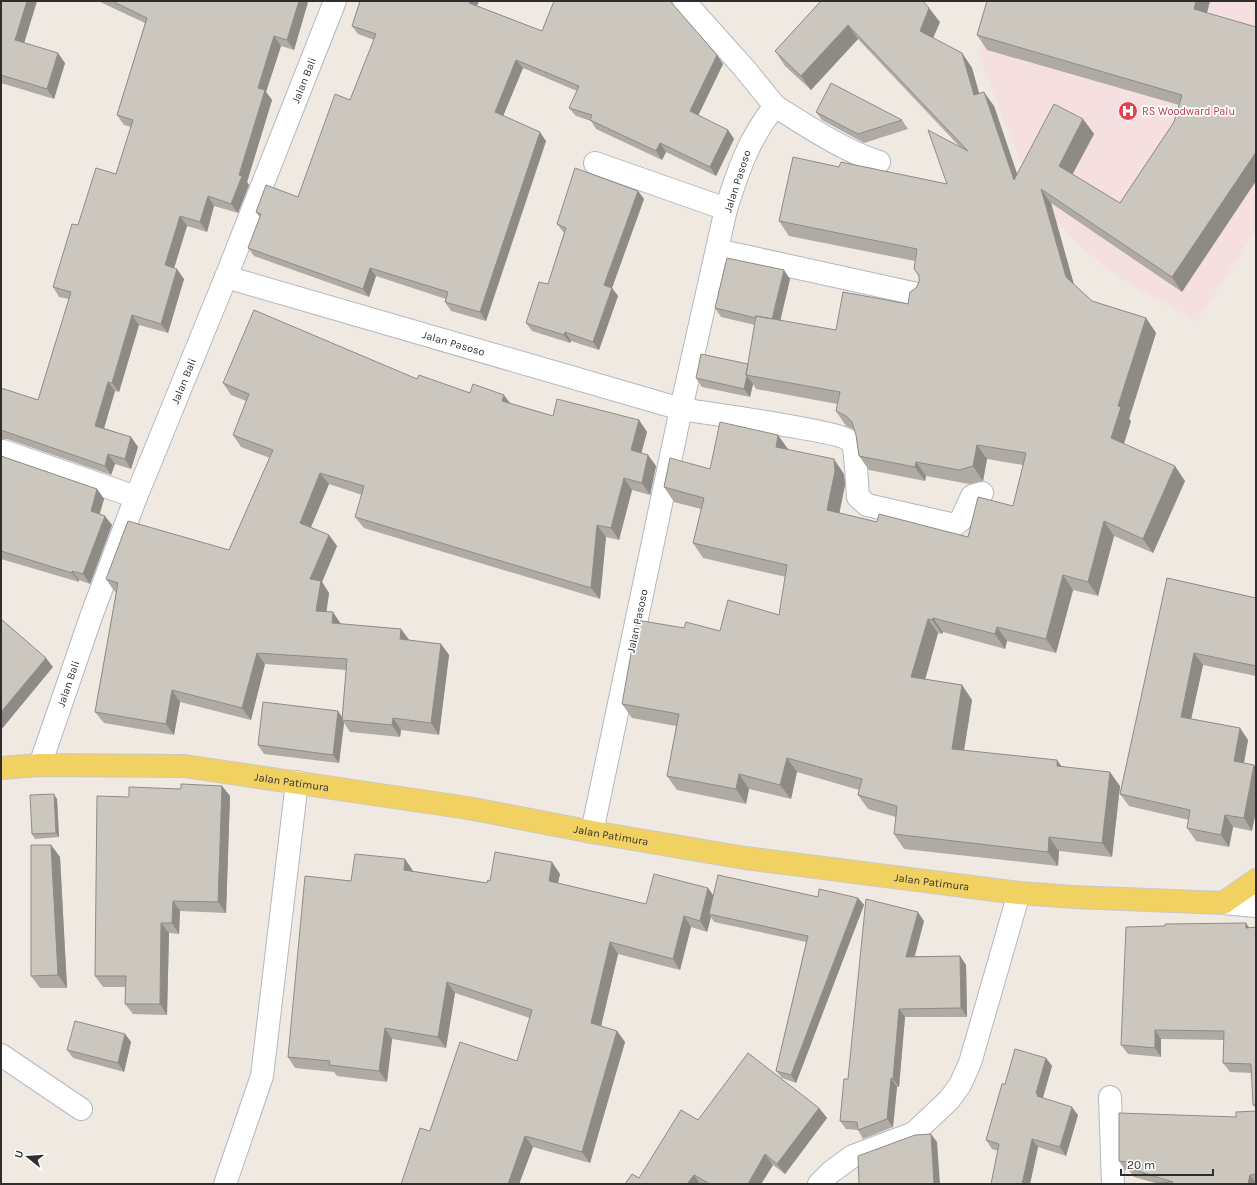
<svg xmlns="http://www.w3.org/2000/svg" width="1257" height="1185" font-family="Karla,sans-serif">
<style>
.medical{fill:#f5dfe0}
.lines{fill:none;stroke-linecap:round;stroke-linejoin:round}
.minor-casing{stroke:#b4b7c1;stroke-width:24}
.major-casing{stroke:#c9c9c9;stroke-width:24}
.minor{stroke:#fff;stroke-width:22}
.major{stroke:#f2d163;stroke-width:22}
.wall{fill:#afaba4}
.shaded-wall{fill:#8e8b86}
.building{fill:#cbc7bf;stroke:#8e8b86}
.labels{text-anchor:middle;stroke-width:3.5;stroke-linejoin:round;paint-order:stroke}
.street-label{font-size:11px;fill:#2e2e2e;stroke:#fff}
.health-label{font-size:11px;fill:#be3a42;stroke:#fff;text-anchor:start}
</style>
<rect width="100%" height="100%" fill="#efe9e1"/>
<path class="medical" d="M 992,1 L 1256,1 L 1256,229 L 1197,321 L 1119,278 L 1081,247 L 1045,209 L 1022,165 L 979,56 Z"/>
<g class="lines">
<g class="minor-casing">
<g id="minor">
<path d="M 684,1 L 744,68 L 775,106 C 749,138 738,171 726,209 L 681,409 C 704,413 842,431 851,442 C 856,448 857,487 858,497 L 867,505 L 955,525 L 961,520 L 972,496 L 982,493"/>
<path d="M 775,106 C 807,126 844,151 879,162"/>
<path d="M 595,163 L 726,209"/>
<path d="M 717,250 L 917,294"/>
<path id="s1" d="M 226,277 L 681,409 L 592,832"/>
<path d="M 3,451 L 136,497"/>
<path id="s2" d="M 40,765 L 92,614 L 136,497 L 226,277 L 335,1"/>
<path d="M 1223,903 L 1256,906"/>
<path d="M 1,1055 L 81,1109"/>
<path d="M 1110,1097 L 1113,1184"/>
<path d="M 225,1184 L 262,1076 L 297,782"/>
<path d="M 819,1184 L 831,1172 L 853,1156 L 914,1133 L 949,1100 L 960,1085 L 970,1063 L 1019,893"/>
</g>
</g>
<g class="major-casing">
<g id="major">
<path id="s3" d="M 1,768 L 40,765 L 184,766 L 468,808 L 592,832 L 745,858 L 1019,893 L 1074,897 L 1223,903 L 1256,880"/>
</g>
</g>
<use href="#minor" class="minor"/>
<use href="#major" class="major"/>
</g>
<path class="wall" d="M 1,1 L 37,1 L 24,43 L 65,63 L 54,99 L 1,83 Z
M 98,1 L 307,1 L 308,2 L 294,50 L 281,46 L 266,92 L 272,100 L 247,182 L 249,185 L 238,213 L 214,206 L 207,232 L 187,226 L 174,268 L 184,279 L 168,333 L 139,325 L 119,392 L 115,391 L 104,428 L 131,437 L 138,447 L 131,469 L 115,464 L 111,475 L 7,439 L 1,439 L 1,388 L 38,400 L 69,299 L 59,297 L 53,287 L 78,225 L 116,174 L 131,127 L 124,125 L 117,115 L 145,23 Z
M 821,1 L 940,22 L 933,38 L 962,53 L 972,68 L 979,94 L 994,106 L 1017,174 L 1083,119 L 1094,134 L 1072,174 L 1120,203 L 1174,122 L 1179,105 L 987,50 L 977,35 L 987,1 L 1210,1 L 1207,13 L 1182,292 L 1051,203 L 1074,285 L 1092,301 L 1146,318 L 1156,333 L 1129,419 L 1131,421 L 1124,444 L 1185,481 L 1153,553 L 1114,536 L 1098,596 L 1073,590 L 1056,653 L 1007,641 L 1005,649 L 943,632 L 942,634 L 938,633 L 925,679 L 962,685 L 972,700 L 964,750 L 1062,767 L 1120,786 L 1112,857 L 1059,851 L 1058,866 L 904,849 L 894,834 L 896,817 L 868,809 L 858,795 L 859,790 L 797,772 L 791,799 L 749,789 L 746,804 L 677,790 L 667,776 L 676,726 L 632,718 L 622,704 L 684,628 L 720,631 L 779,615 L 786,577 L 703,558 L 693,543 L 701,509 L 674,502 L 664,487 L 710,469 L 788,449 L 788,450 L 844,474 L 845,485 L 839,513 L 877,522 L 968,537 L 1013,506 L 1023,465 L 987,459 L 983,481 L 969,484 L 926,476 L 925,481 L 869,470 L 859,456 L 856,435 L 855,430 L 846,426 L 836,411 L 837,404 L 756,389 L 753,384 L 750,397 L 702,387 L 696,378 L 748,364 L 755,325 L 721,317 L 715,308 L 790,279 L 780,321 L 836,330 L 908,304 L 919,282 L 919,277 L 914,269 L 915,261 L 789,236 L 779,221 L 839,167 L 947,184 L 961,148 L 858,39 L 811,90 L 785,66 L 775,51 Z
M 478,6 L 542,31 L 723,64 L 698,116 L 728,130 L 734,139 L 716,176 L 666,152 L 662,160 L 596,129 L 591,121 L 576,116 L 569,108 L 577,91 L 523,68 L 503,116 L 546,141 L 486,321 L 451,311 L 445,302 L 446,299 L 376,276 L 369,297 L 254,256 L 248,248 L 260,218 L 256,212 L 298,197 L 350,100 L 374,40 L 358,34 L 352,26 Z
M 816,112 L 902,120 L 908,129 L 864,143 L 822,120 Z
M 638,191 L 644,199 L 612,288 L 618,296 L 599,350 L 571,341 L 570,343 L 532,331 L 526,323 L 548,284 L 564,233 L 557,224 Z
M 417,379 L 510,403 L 553,416 L 639,420 L 647,432 L 641,453 L 648,455 L 656,466 L 650,495 L 632,490 L 619,540 L 606,537 L 600,599 L 364,528 L 355,517 L 362,495 L 329,484 L 311,527 L 329,535 L 337,546 L 322,582 L 329,593 L 326,612 L 341,624 L 401,629 L 409,640 L 441,644 L 449,655 L 439,735 L 401,730 L 400,737 L 350,732 L 344,723 L 339,763 L 264,754 L 258,745 L 342,717 L 346,670 L 265,664 L 251,720 L 180,702 L 174,735 L 104,723 L 95,712 L 116,592 L 114,591 L 106,579 L 229,550 L 270,458 L 241,447 L 233,435 L 246,401 L 231,395 L 223,383 Z
M 1,456 L 97,489 L 104,499 L 100,514 L 112,525 L 90,584 L 79,580 L 79,582 L 1,559 Z
M 1167,578 L 1256,598 L 1256,676 L 1203,665 L 1191,719 L 1240,728 L 1248,740 L 1244,763 L 1252,831 L 1233,827 L 1229,847 L 1196,841 L 1187,828 L 1189,820 L 1129,806 L 1120,794 Z
M 222,786 L 230,796 L 226,913 L 180,911 L 179,934 L 169,933 L 167,1015 L 133,1014 L 125,1004 L 126,987 L 103,987 L 95,976 L 129,797 L 181,789 Z
M 57,799 L 59,837 L 35,839 L 32,834 Z
M 51,845 L 60,857 L 67,988 L 40,988 L 31,976 Z
M 405,859 L 413,871 L 487,883 L 490,881 L 560,874 L 558,883 L 646,904 L 708,888 L 713,896 L 858,898 L 864,905 L 796,1083 L 782,1078 L 776,1071 L 806,942 L 714,922 L 711,917 L 707,932 L 691,927 L 680,970 L 618,954 L 601,1026 L 617,1031 L 625,1042 L 590,1163 L 533,1147 L 519,1184 L 401,1184 L 430,1131 L 517,1061 L 530,1018 L 455,993 L 446,1048 L 392,1039 L 387,1082 L 337,1076 L 334,1072 L 295,1068 L 288,1057 L 351,881 Z
M 924,921 L 915,956 L 960,956 L 966,965 L 967,1017 L 905,1017 L 899,1087 L 897,1087 L 893,1127 L 863,1139 L 858,1130 L 846,1129 L 840,1121 L 848,1079 Z
M 1246,923 L 1249,928 L 1256,927 L 1256,1109 L 1253,1105 L 1252,1073 L 1230,1072 L 1223,1063 L 1224,1040 L 1161,1039 L 1161,1057 L 1128,1054 L 1121,1045 L 1165,926 Z
M 125,1034 L 131,1042 L 124,1072 L 73,1058 L 67,1050 Z
M 1046,1058 L 1052,1066 L 1043,1098 L 1078,1115 L 1066,1156 L 1038,1147 L 1030,1184 L 991,1184 L 998,1151 L 992,1149 L 986,1140 L 1005,1084 Z
M 819,1108 L 827,1118 L 785,1174 L 773,1165 L 761,1184 L 625,1184 L 639,1178 L 698,1120 Z
M 1256,1111 L 1256,1184 L 1155,1183 L 1134,1177 L 1129,1170 L 1125,1170 L 1119,1161 L 1236,1117 Z"/>
<path class="shaded-wall" d="M 27,1 L 37,1 L 22,50 L 15,40 Z
M 299,1 L 307,1 L 308,2 L 294,50 L 287,40 Z
M 470,1 L 479,1 L 475,11 L 469,3 Z
M 1196,1 L 1210,1 L 1204,23 L 1194,9 Z
M 929,8 L 940,22 L 930,45 L 920,31 Z
M 848,25 L 858,39 L 811,90 L 801,76 Z
M 274,36 L 281,46 L 266,92 L 272,100 L 247,182 L 249,185 L 238,213 L 231,204 L 239,175 L 258,88 Z
M 58,53 L 65,63 L 54,99 L 47,89 Z
M 962,53 L 972,68 L 984,110 L 974,95 Z
M 717,55 L 723,64 L 696,120 L 690,111 Z
M 516,60 L 523,68 L 501,121 L 495,112 Z
M 984,92 L 994,106 L 1024,194 L 1014,180 Z
M 1083,119 L 1094,134 L 1069,181 L 1059,166 Z
M 728,130 L 734,139 L 716,176 L 710,167 Z
M 540,132 L 546,141 L 486,321 L 480,312 Z
M 660,143 L 666,152 L 662,160 L 656,151 Z
M 1256,152 L 1256,181 L 1182,292 L 1172,277 Z
M 1041,189 L 1051,203 L 1076,292 L 1066,277 Z
M 638,191 L 644,199 L 612,288 L 618,296 L 599,350 L 593,342 L 604,285 Z
M 208,196 L 214,206 L 207,232 L 200,222 Z
M 180,216 L 187,226 L 172,275 L 165,265 Z
M 370,268 L 376,276 L 369,297 L 363,289 Z
M 177,269 L 184,279 L 168,333 L 161,324 Z
M 784,270 L 790,279 L 778,330 L 772,322 Z
M 132,315 L 139,325 L 119,392 L 112,383 Z
M 1146,318 L 1156,333 L 1129,419 L 1131,421 L 1121,452 L 1111,438 L 1118,406 Z
M 565,332 L 571,341 L 570,343 L 564,335 Z
M 747,376 L 753,384 L 750,397 L 744,389 Z
M 108,382 L 115,391 L 102,435 L 95,426 Z
M 504,395 L 513,407 L 502,401 Z
M 639,420 L 647,432 L 639,462 L 631,450 Z
M 778,435 L 788,449 L 786,462 L 776,447 Z
M 131,437 L 138,447 L 131,469 L 125,459 Z
M 977,445 L 987,459 L 983,481 L 973,466 Z
M 108,454 L 115,464 L 111,475 L 105,466 Z
M 648,455 L 656,466 L 650,495 L 642,483 Z
M 834,459 L 844,474 L 845,485 L 837,525 L 827,510 Z
M 916,462 L 926,476 L 925,481 L 915,467 Z
M 1175,466 L 1185,481 L 1153,553 L 1143,539 Z
M 320,473 L 329,484 L 308,534 L 300,523 Z
M 624,478 L 632,490 L 619,540 L 611,528 Z
M 97,489 L 104,499 L 97,521 L 91,511 Z
M 105,516 L 112,525 L 90,584 L 83,574 Z
M 1104,521 L 1114,536 L 1098,596 L 1088,582 Z
M 597,525 L 606,537 L 600,599 L 591,588 Z
M 329,535 L 337,546 L 322,582 L 329,593 L 325,623 L 316,611 L 310,579 Z
M 72,571 L 79,580 L 79,582 L 72,573 Z
M 1063,575 L 1073,590 L 1056,653 L 1046,639 Z
M 333,612 L 341,624 L 332,623 Z
M 933,618 L 943,632 L 942,634 L 932,620 Z
M 928,619 L 938,633 L 922,691 L 911,677 Z
M 997,627 L 1007,641 L 1005,649 L 995,634 Z
M 401,629 L 410,641 L 400,639 Z
M 441,644 L 449,655 L 439,735 L 431,723 Z
M 257,653 L 265,664 L 251,720 L 242,708 Z
M 1194,653 L 1203,665 L 1189,729 L 1181,717 Z
M 46,658 L 53,667 L 1,730 L 1,712 Z
M 962,685 L 972,700 L 962,763 L 952,749 Z
M 172,690 L 180,702 L 174,735 L 166,724 Z
M 338,711 L 344,720 L 342,720 L 344,723 L 339,763 L 333,755 Z
M 393,718 L 401,730 L 400,737 L 392,725 Z
M 1240,728 L 1248,740 L 1242,773 L 1234,761 Z
M 787,758 L 797,772 L 791,799 L 780,785 Z
M 1057,760 L 1068,775 L 1057,766 Z
M 1254,765 L 1256,768 L 1256,812 L 1252,831 L 1244,818 Z
M 1110,772 L 1120,786 L 1112,857 L 1102,843 Z
M 739,774 L 749,789 L 746,804 L 736,789 Z
M 222,786 L 230,796 L 226,913 L 218,902 Z
M 54,794 L 57,799 L 59,837 L 56,833 Z
M 1225,815 L 1233,827 L 1229,847 L 1221,835 Z
M 1049,837 L 1059,851 L 1058,866 L 1048,852 Z
M 51,845 L 60,857 L 67,988 L 58,975 Z
M 405,859 L 413,871 L 412,881 L 404,870 Z
M 552,862 L 560,874 L 556,892 L 549,881 Z
M 708,888 L 716,899 L 709,914 L 711,917 L 707,932 L 700,921 Z
M 858,898 L 864,905 L 796,1083 L 791,1075 Z
M 173,901 L 180,911 L 179,934 L 172,923 Z
M 918,912 L 924,921 L 912,965 L 906,957 Z
M 684,916 L 691,927 L 680,970 L 673,959 Z
M 161,923 L 169,933 L 167,1015 L 160,1004 Z
M 1246,923 L 1252,932 L 1246,928 Z
M 610,942 L 618,954 L 599,1035 L 591,1023 Z
M 960,956 L 966,965 L 967,1017 L 961,1008 Z
M 447,982 L 455,993 L 446,1048 L 438,1037 Z
M 899,1009 L 905,1017 L 899,1087 L 893,1079 Z
M 385,1028 L 392,1039 L 387,1082 L 379,1071 Z
M 1155,1030 L 1161,1039 L 1161,1057 L 1155,1048 Z
M 617,1031 L 625,1042 L 590,1163 L 582,1152 Z
M 125,1034 L 131,1042 L 124,1072 L 118,1063 Z
M 1046,1058 L 1052,1066 L 1042,1100 L 1043,1104 L 1036,1093 Z
M 891,1078 L 897,1087 L 893,1127 L 887,1119 Z
M 1072,1107 L 1078,1115 L 1066,1156 L 1060,1147 Z
M 819,1108 L 827,1118 L 785,1174 L 777,1164 Z
M 931,1134 L 937,1142 L 940,1184 L 934,1184 Z
M 525,1136 L 533,1147 L 519,1184 L 508,1184 Z
M 1032,1139 L 1038,1147 L 1030,1184 L 1022,1184 Z
M 765,1154 L 773,1165 L 761,1184 L 748,1184 Z
M 694,1175 L 700,1184 L 687,1184 Z
M 1250,1175 L 1256,1183 L 1256,1184 L 1248,1184 Z"/>
<path class="building" d="M 1,1 L 27,1 L 15,40 L 58,53 L 47,89 L 1,75 Z
M 112,1 L 299,1 L 287,40 L 274,36 L 258,88 L 265,90 L 239,175 L 242,176 L 231,204 L 208,196 L 200,222 L 180,216 L 165,265 L 177,269 L 161,324 L 132,315 L 112,383 L 108,382 L 95,426 L 131,437 L 125,459 L 108,454 L 105,466 L 1,430 L 1,388 L 38,400 L 71,292 L 53,287 L 72,224 L 78,225 L 96,168 L 116,174 L 133,120 L 117,115 L 147,18 Z
M 360,1 L 470,1 L 469,3 L 542,31 L 554,1 L 670,1 L 717,55 L 690,111 L 728,130 L 710,167 L 660,143 L 656,151 L 590,120 L 592,115 L 569,108 L 579,86 L 516,60 L 495,112 L 540,132 L 480,312 L 445,302 L 448,292 L 370,268 L 363,289 L 248,248 L 261,214 L 256,212 L 266,185 L 298,197 L 335,94 L 350,100 L 376,34 L 352,26 Z
M 821,1 L 923,1 L 929,8 L 920,31 L 962,53 L 974,95 L 984,92 L 1014,180 L 1054,104 L 1083,119 L 1059,166 L 1120,203 L 1174,122 L 1182,95 L 977,35 L 987,1 L 1196,1 L 1194,9 L 1256,27 L 1256,152 L 1172,277 L 1041,189 L 1066,277 L 1092,301 L 1146,318 L 1118,406 L 1121,407 L 1111,438 L 1175,466 L 1143,539 L 1104,521 L 1088,582 L 1063,575 L 1046,639 L 997,627 L 995,634 L 933,618 L 932,620 L 928,619 L 911,677 L 962,685 L 952,749 L 1057,760 L 1057,766 L 1110,772 L 1102,843 L 1049,837 L 1048,852 L 894,834 L 897,806 L 858,795 L 862,779 L 787,758 L 780,785 L 739,774 L 736,789 L 667,776 L 679,714 L 622,704 L 637,620 L 684,628 L 686,622 L 720,631 L 728,600 L 779,615 L 787,565 L 693,543 L 704,498 L 664,487 L 670,458 L 710,469 L 720,422 L 778,435 L 776,447 L 834,459 L 835,471 L 827,510 L 877,522 L 879,514 L 968,537 L 978,497 L 1013,506 L 1026,453 L 977,445 L 973,466 L 959,470 L 916,462 L 915,467 L 859,456 L 856,435 L 852,422 L 846,416 L 836,411 L 840,392 L 746,375 L 756,316 L 836,330 L 843,292 L 908,304 L 910,292 L 916,288 L 919,282 L 919,275 L 914,269 L 917,249 L 779,221 L 793,157 L 839,167 L 841,162 L 947,184 L 928,130 L 968,151 L 848,25 L 801,76 L 775,51 Z
M 831,83 L 902,120 L 858,134 L 816,112 Z
M 575,168 L 638,191 L 604,285 L 612,288 L 593,342 L 565,332 L 564,335 L 526,323 L 539,282 L 548,284 L 566,228 L 557,224 Z
M 727,258 L 784,270 L 772,319 L 756,316 L 756,318 L 715,308 Z
M 254,310 L 417,379 L 419,375 L 470,393 L 473,384 L 504,395 L 502,401 L 553,416 L 557,399 L 639,420 L 631,450 L 648,455 L 642,483 L 624,478 L 611,528 L 597,525 L 591,588 L 355,517 L 364,486 L 320,473 L 300,523 L 329,535 L 310,579 L 321,581 L 316,611 L 333,612 L 332,623 L 401,629 L 400,639 L 441,644 L 431,723 L 393,718 L 392,725 L 342,720 L 347,659 L 257,653 L 242,708 L 172,690 L 166,724 L 95,712 L 118,583 L 106,579 L 128,521 L 229,550 L 273,450 L 233,435 L 249,394 L 223,383 Z
M 701,354 L 748,364 L 746,375 L 747,376 L 744,389 L 696,378 Z
M 1,456 L 97,489 L 91,511 L 105,516 L 83,574 L 72,571 L 72,573 L 1,551 Z
M 1167,578 L 1256,598 L 1256,666 L 1194,653 L 1181,717 L 1240,728 L 1234,761 L 1254,765 L 1244,818 L 1225,815 L 1221,835 L 1187,828 L 1190,810 L 1120,794 Z
M 1,619 L 46,658 L 1,712 Z
M 263,702 L 338,711 L 333,755 L 258,745 Z
M 181,784 L 222,786 L 218,902 L 173,901 L 172,923 L 161,923 L 160,1004 L 125,1004 L 126,976 L 95,976 L 97,796 L 129,797 L 129,787 L 181,789 Z
M 54,794 L 56,833 L 32,834 L 30,795 Z
M 31,845 L 51,845 L 58,975 L 31,976 Z
M 495,852 L 552,862 L 549,881 L 646,904 L 654,874 L 708,888 L 700,921 L 684,916 L 673,959 L 610,942 L 591,1023 L 617,1031 L 582,1152 L 525,1136 L 508,1184 L 401,1184 L 420,1128 L 430,1131 L 460,1042 L 517,1061 L 532,1010 L 447,982 L 438,1037 L 385,1028 L 379,1071 L 329,1065 L 330,1061 L 288,1057 L 305,876 L 351,881 L 355,854 L 405,859 L 404,870 L 487,883 L 488,880 L 490,881 Z
M 718,875 L 818,897 L 819,889 L 858,898 L 791,1075 L 776,1071 L 808,936 L 709,914 Z
M 866,899 L 918,912 L 906,957 L 960,956 L 961,1008 L 899,1009 L 893,1079 L 891,1078 L 887,1119 L 858,1130 L 857,1122 L 840,1121 L 844,1079 L 848,1079 Z
M 1246,923 L 1246,928 L 1256,927 L 1256,1105 L 1253,1105 L 1251,1064 L 1223,1063 L 1224,1031 L 1155,1030 L 1155,1048 L 1121,1045 L 1126,927 L 1165,926 L 1165,924 Z
M 75,1021 L 125,1034 L 118,1063 L 67,1050 Z
M 1015,1049 L 1046,1058 L 1036,1093 L 1038,1094 L 1037,1096 L 1072,1107 L 1060,1147 L 1032,1139 L 1022,1184 L 991,1184 L 999,1144 L 986,1140 L 1002,1084 L 1005,1084 Z
M 748,1053 L 819,1108 L 777,1164 L 765,1154 L 748,1184 L 710,1184 L 694,1175 L 687,1184 L 625,1184 L 632,1174 L 639,1178 L 681,1110 L 698,1120 Z
M 1256,1111 L 1256,1174 L 1250,1175 L 1248,1184 L 1147,1184 L 1173,1182 L 1128,1168 L 1128,1162 L 1119,1161 L 1119,1113 L 1236,1117 L 1236,1112 Z
M 931,1134 L 934,1184 L 859,1184 L 858,1156 L 915,1135 Z"/>
<defs>
<g id="hospital-disc" transform="scale(1)"><circle r="9.5" fill="#e0444e" stroke="#fff"/><path d="M-5-5h3v3.5h4V-5h3V5h-3V1.5h-4V5h-3Z" fill="#fff"/></g>
</defs>
<g fill-rule="evenodd">
<use href="#hospital-disc" x="1128" y="111"/>
</g>
<g class="labels">
<g class="street-label">
<text dy="4" stroke="none"><textPath href="#s2" startOffset="734">Jalan Bali</textPath></text>
<text transform="translate(737 181) rotate(-72)" y="4">Jalan Pasoso</text>
<text dy="4" stroke="none"><textPath href="#s1" startOffset="237">Jalan Pasoso</textPath></text>
<text dy="4" stroke="none"><textPath href="#s2" startOffset="410">Jalan Bali</textPath></text>
<text transform="translate(637 621) rotate(-78)" y="4">Jalan Pasoso</text>
<text dy="4" stroke="none"><textPath href="#s2" startOffset="86">Jalan Bali</textPath></text>
<text dy="4" stroke="none"><textPath href="#s3" startOffset="292">Jalan Patimura</textPath></text>
<text dy="4" stroke="none"><textPath href="#s3" startOffset="616">Jalan Patimura</textPath></text>
<text dy="4" stroke="none"><textPath href="#s3" startOffset="940">Jalan Patimura</textPath></text>
</g>
<g class="health-label">
<text x="1142" y="115">RS Woodward Palu</text>
</g>
</g>
<rect width="1257" height="1185" fill="none" stroke="#2e2e2e" stroke-width="4"/>
<g transform="translate(28 1157) rotate(287)" stroke="#ffffff" stroke-width="3" paint-order="stroke">
<path d="M0-3L7 15L0 10L-7 15Z" fill="#2e2e2e"/>
<text y="-6" font-size="11" font-weight="bold" text-anchor="middle" fill="#2e2e2e">U</text>
</g>
<path d="M1121 1169v6h92v-6" fill="none" stroke="#2e2e2e" stroke-width="2"/>
<text x="1127" y="1169" font-size="12" fill="#2e2e2e" stroke="#ffffff" stroke-width="3" paint-order="stroke">20 m</text>
</svg>
